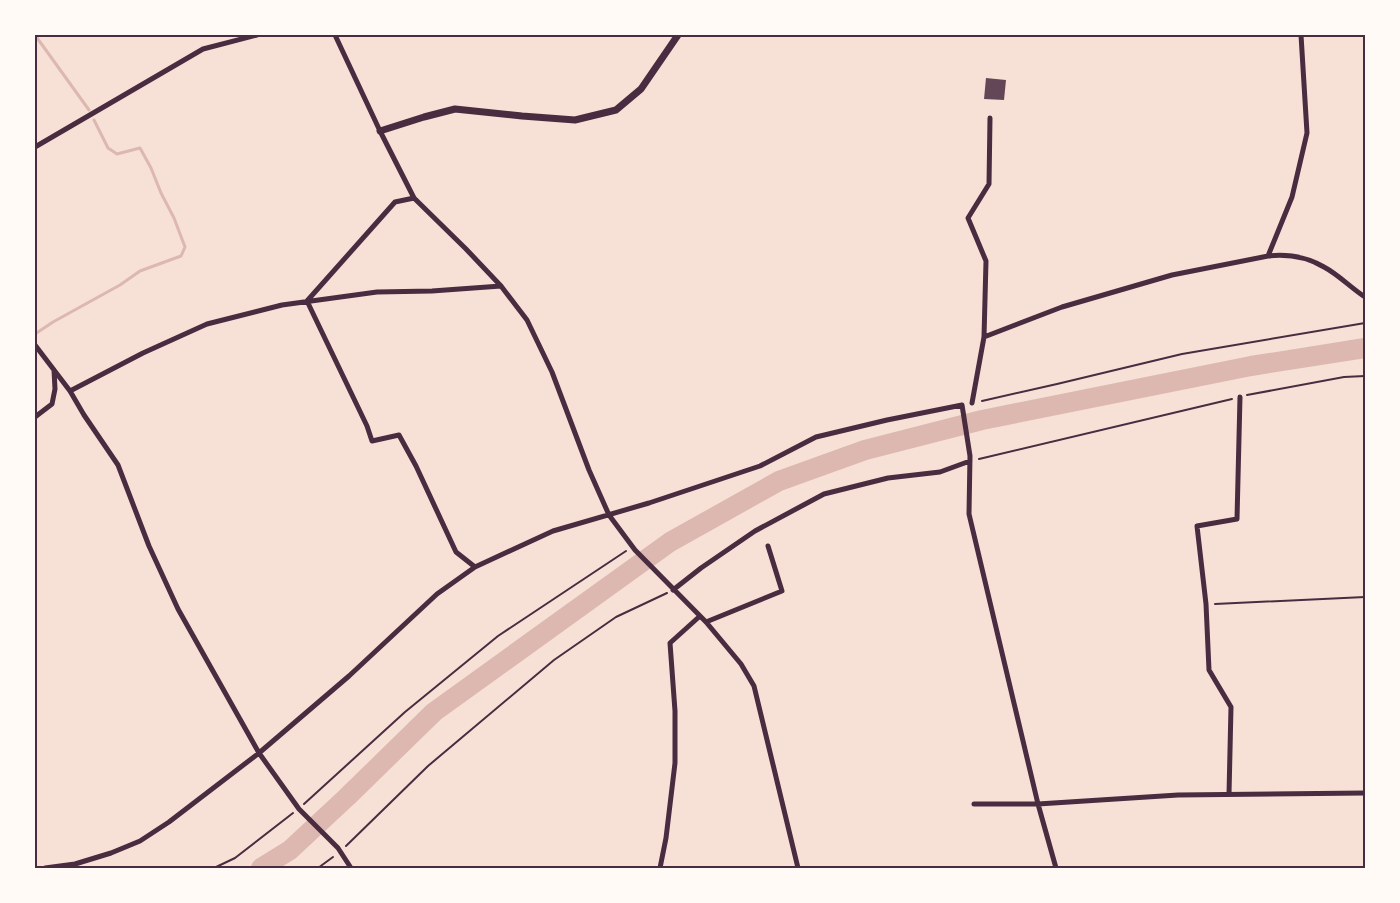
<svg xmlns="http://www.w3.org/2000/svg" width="1400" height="903" font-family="Arial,sans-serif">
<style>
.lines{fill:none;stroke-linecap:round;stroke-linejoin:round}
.stream{stroke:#dcb8b0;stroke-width:3}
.river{stroke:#dcb8b0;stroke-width:20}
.building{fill:#644757}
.path{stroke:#4a2c40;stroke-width:2}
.minor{stroke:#4a2c40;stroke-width:5}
.tertiary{stroke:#4a2c40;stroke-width:7}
.neatline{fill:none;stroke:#4a2c40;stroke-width:2}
</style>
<rect width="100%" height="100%" fill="#f7e1d7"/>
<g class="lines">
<path class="stream" d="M 35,35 L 89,110
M 35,334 L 53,322 L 120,285 L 140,271 L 181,256 L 185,247 L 174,218 L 161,193 L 151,168 L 140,148 L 117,154 L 108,148 L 94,120"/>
<path class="river" d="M 261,868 L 290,850 L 347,797 L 434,712 L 670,542 L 779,481 L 865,450 L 982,420 L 1251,366 L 1365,348"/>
</g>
<path class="building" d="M 986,78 L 1006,80 L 1004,100 L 984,99 Z"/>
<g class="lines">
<path class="path" d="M 1247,395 L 1344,377 L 1365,376
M 982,401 L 1057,384 L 1182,354 L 1365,323
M 979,459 L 1232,399
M 1215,604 L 1365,597
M 304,804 L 405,712 L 498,636 L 626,551
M 346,846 L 428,766 L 554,660 L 616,617 L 667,593
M 214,868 L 235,858 L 293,813
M 318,868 L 333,857"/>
<path class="minor" d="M 335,35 L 380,131 L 414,198 L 466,249 L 501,286 L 527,320 L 552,372 L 589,470 L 609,515 L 635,550 L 706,622 L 741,664 L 754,686 L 798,868
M 35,147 L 203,49 L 257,35
M 1268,256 L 1292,197 L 1307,133 L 1301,35
M 307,301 L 367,426 L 372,441 L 399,435 L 416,466 L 456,552 L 475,567
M 307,301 L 395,202 L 414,198
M 984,337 L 1062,307 L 1172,275 L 1268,256 C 1287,254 1307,257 1324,267 C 1339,275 1351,288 1365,297
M 35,345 L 70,391 L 84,415 L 118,465 L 149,546 L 178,609 L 259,753 L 299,809 L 338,848 L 351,868
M 70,391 L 143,353 L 207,324 L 282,305 L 377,292 L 432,291 L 501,286
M 972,403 L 984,337 L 986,261 L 968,218 L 989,184 L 990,118
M 35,417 L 52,404 L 55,389 L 54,370
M 673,590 L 701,568 L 755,531 L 824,494 L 888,478 L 940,472 L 970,461
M 706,622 L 782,591 L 768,546
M 1229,794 L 1231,707 L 1209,670 L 1206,604 L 1197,526 L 1237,519 L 1240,397
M 974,804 L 1038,804 L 1178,795 L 1365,793
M 45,868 L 75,864 L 111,853 L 140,841 L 169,822 L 259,753 L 349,676 L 437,594 L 475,567 L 553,531 L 649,503 L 760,466 L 816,437 L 887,420 L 962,405 L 970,456 L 969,514 L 1038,804 L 1056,868
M 660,868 L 666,838 L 675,763 L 675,711 L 670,643 L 700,616"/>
<path class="tertiary" d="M 380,131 L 424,117 L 455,109 L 522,116 L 575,120 L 616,110 L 641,89 L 678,35"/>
</g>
<rect width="1400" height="903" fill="none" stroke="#fffaf5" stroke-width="72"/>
<rect x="36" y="36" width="1328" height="831" class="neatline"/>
</svg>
